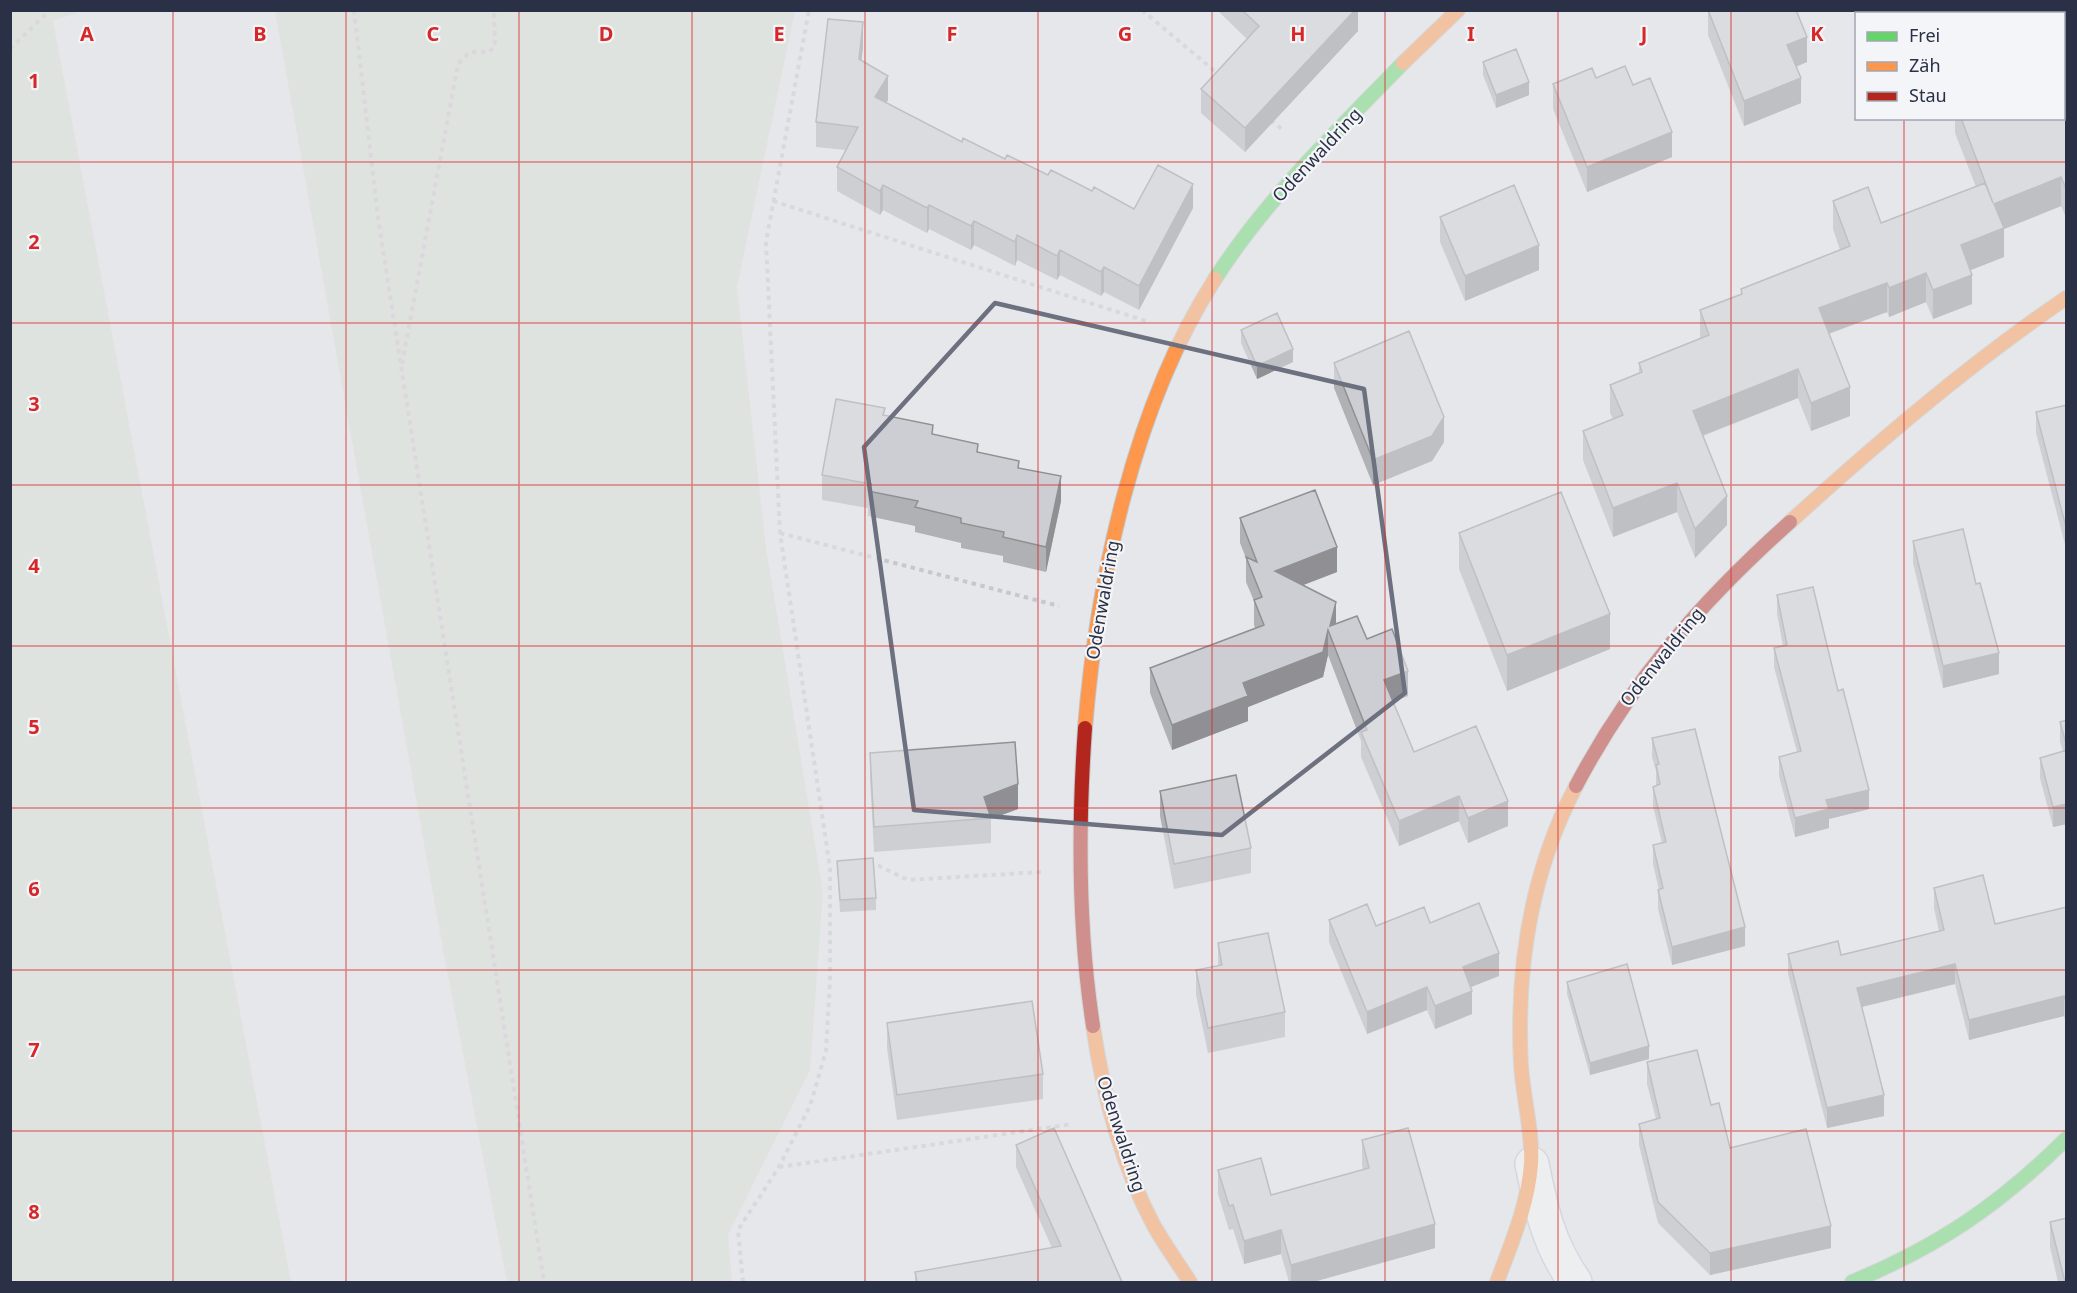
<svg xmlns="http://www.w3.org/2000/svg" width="2077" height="1293" font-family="'Noto Sans',sans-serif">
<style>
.green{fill:#d4ded5}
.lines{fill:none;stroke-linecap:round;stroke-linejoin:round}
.street-casing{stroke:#c3c4c8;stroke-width:36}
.fast-casing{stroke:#c3c4c8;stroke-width:16}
.slow-casing{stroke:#c3c4c8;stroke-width:16}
.jam-casing{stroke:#c3c4c8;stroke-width:16}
.path{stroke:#c7c8cd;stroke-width:4;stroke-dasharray:4.5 4.5;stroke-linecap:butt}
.street{stroke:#f5f5f7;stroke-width:33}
.fast{stroke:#63d668;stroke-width:14}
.slow{stroke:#ff974d;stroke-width:14}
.jam{stroke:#b3261e;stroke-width:14}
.wall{fill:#b0b1b5}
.shaded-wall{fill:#909094}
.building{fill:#cdced3;stroke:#909094;stroke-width:1.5}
.marked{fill:none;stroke:#6c707f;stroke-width:4.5;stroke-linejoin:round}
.grid{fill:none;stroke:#d62828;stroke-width:1.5;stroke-opacity:0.55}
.labels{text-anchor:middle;stroke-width:4.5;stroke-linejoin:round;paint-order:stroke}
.street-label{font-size:18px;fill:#2a3046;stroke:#f4f5f9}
.grid-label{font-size:20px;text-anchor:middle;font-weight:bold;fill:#d62828;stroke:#f4f5f9;stroke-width:4.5;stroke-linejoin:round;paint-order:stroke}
</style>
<rect width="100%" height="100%" fill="#e6e7ea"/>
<path class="green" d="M 10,11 L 82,11 L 53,21 L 291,1282 L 11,1282 Z
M 275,11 L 795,11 L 737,287 L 766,548 L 823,892 L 810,1070 L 728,1235 L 732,1282 L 507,1282 L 444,955 Z"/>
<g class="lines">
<g class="street-casing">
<path id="street" d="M 1532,1164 C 1541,1209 1548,1243 1575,1282"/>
</g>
<g class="fast-casing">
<path id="fast" d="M 1215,279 C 1266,199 1337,131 1403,63
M 1852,1282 C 1939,1246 1999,1205 2066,1139"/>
</g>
<g class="slow-casing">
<path id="slow" d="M 1403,63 L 1458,10
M 1790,522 C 1878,442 1968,365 2066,298
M 1085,728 C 1097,580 1134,405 1215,279
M 1093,1026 C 1103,1094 1121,1163 1153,1224 C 1164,1244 1178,1263 1190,1282
M 1497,1282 C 1511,1244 1528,1205 1531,1164 C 1533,1133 1523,1097 1521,1065 C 1516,969 1531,872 1576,786"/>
</g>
<g class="jam-casing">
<path id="jam" d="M 1085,728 C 1078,827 1078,928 1093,1026
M 1576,786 C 1631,681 1702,601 1790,522"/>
</g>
<path class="path" d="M 354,10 L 378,218 L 544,1282
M 1142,10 L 1218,74
M 10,49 L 50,10
M 1271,120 L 1284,131
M 773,201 L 1146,321
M 402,364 L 458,64 L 470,52 L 489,52 L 495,46 L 494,10
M 780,533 L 1059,606
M 869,866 L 879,866 L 908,880 L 1041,872
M 779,1167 L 1073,1124
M 743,1282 L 738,1230 L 779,1167 L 810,1106 L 826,1051 L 830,981 L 830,868 L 780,533 L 766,242 L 809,10"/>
<use href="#street" class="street"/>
<use href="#fast" class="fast"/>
<use href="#slow" class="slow"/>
<use href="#jam" class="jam"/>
</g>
<path class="wall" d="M 1217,10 L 1358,10 L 1358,31 L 1245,152 L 1201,113 L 1201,89 L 1247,39 Z
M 1708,10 L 1807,62 L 1796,67 L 1801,103 L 1744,126 L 1708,35 Z
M 863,47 L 861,60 L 888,100 L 886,103 L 962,142 L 1092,191 L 1134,209 L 1193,208 L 1139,310 L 1104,292 L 1101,296 L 1060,275 L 1057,280 L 1017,260 L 1015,266 L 974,245 L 971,250 L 929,229 L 927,233 L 883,210 L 880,215 L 837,191 L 837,167 L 846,150 L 816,147 L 816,122 Z
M 1483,62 L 1529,95 L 1496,108 L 1483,75 Z
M 1596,78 L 1672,157 L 1587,192 L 1553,109 L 1553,84 Z
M 2067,90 L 2067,220 L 2061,206 L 2004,229 L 2004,257 L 1970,270 L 1972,304 L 1933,319 L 1926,302 L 1889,317 L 1887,312 L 1829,334 L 1850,416 L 1811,431 L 1798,398 L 1703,436 L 1727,525 L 1695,558 L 1677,512 L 1613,537 L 1583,460 L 1583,431 L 1613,419 L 1610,413 L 1610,385 L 1639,373 L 1639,363 L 1700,339 L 1700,310 L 1741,295 L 1741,289 L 1840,250 L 1833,229 L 1833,201 L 1881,223 L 1976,187 L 1955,133 L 1955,118 L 2064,118 Z
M 1440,217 L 1539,270 L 1465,301 L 1440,242 Z
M 1241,330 L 1293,362 L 1257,379 L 1241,343 Z
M 1334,363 L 1444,442 L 1432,461 L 1373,485 L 1334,388 Z
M 2067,405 L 2067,552 L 2036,433 L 2036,412 Z
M 885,415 L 1019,468 L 1061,501 L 1046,572 L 1003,562 L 1003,556 L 961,548 L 961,543 L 915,532 L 915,526 L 868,516 L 868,508 L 822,500 L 822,475 Z
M 1240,518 L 1337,572 L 1303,585 L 1336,624 L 1367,639 L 1408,696 L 1393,702 L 1414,752 L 1508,826 L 1468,843 L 1459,821 L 1399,846 L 1361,757 L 1361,741 L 1328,655 L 1323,677 L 1248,707 L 1248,721 L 1172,750 L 1150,693 L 1150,668 L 1255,628 L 1254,625 L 1254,601 L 1246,582 L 1246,558 L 1240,543 Z
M 1459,533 L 1610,649 L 1507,691 L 1459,569 Z
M 1913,541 L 1999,674 L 1943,688 L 1913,563 Z
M 1777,595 L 1838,691 L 1869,809 L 1829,819 L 1829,828 L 1795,837 L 1779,776 L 1779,757 L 1797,752 L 1774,667 L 1774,648 L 1783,646 L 1777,614 Z
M 2067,720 L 2067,824 L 2053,827 L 2040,778 L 2040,758 L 2063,751 L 2060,742 L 2060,722 Z
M 1652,738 L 1745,946 L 1672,965 L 1658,909 L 1658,890 L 1659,890 L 1653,864 L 1653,845 L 1662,843 L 1653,806 L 1653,787 L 1656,786 L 1656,771 L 1652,757 Z
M 870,753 L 1018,809 L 991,819 L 991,843 L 874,852 L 870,778 Z
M 1160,791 L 1251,848 L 1251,873 L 1174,889 L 1160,816 Z
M 837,861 L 876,898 L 876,910 L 840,912 Z
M 1934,888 L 1995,924 L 2067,907 L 2067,1027 L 2064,1016 L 1969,1040 L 1955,984 L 1862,1007 L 1884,1116 L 1827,1128 L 1788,974 L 1788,954 L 1841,955 L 1939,931 L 1934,908 Z
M 1329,920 L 1376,926 L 1430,923 L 1499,976 L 1471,987 L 1472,1014 L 1435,1029 L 1427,1010 L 1367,1034 L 1329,942 Z
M 1218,943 L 1285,1012 L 1285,1037 L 1208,1053 L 1196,995 L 1196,970 L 1218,966 Z
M 1567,982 L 1649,1059 L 1590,1075 L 1567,994 Z
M 887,1023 L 1043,1074 L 1043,1099 L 897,1120 L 887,1048 Z
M 1647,1062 L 1711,1105 L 1730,1148 L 1831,1248 L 1710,1275 L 1658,1223 L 1639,1145 L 1639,1124 L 1656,1119 L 1647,1084 Z
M 1362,1140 L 1435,1248 L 1313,1282 L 1289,1282 L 1281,1254 L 1244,1264 L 1233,1229 L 1229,1230 L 1218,1194 L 1218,1170 L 1271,1195 L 1363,1170 L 1362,1164 Z
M 1016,1145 L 1122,1282 L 915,1282 L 915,1272 L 1052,1248 L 1016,1167 Z
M 2050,1222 L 2067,1282 L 2058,1282 L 2050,1247 Z"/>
<path class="shaded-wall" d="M 1355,10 L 1358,10 L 1358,31 L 1245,152 L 1245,128 Z
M 1868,10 L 1891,10 L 1883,14 L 1868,14 Z
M 863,22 L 863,47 L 859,83 L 859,59 Z
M 1807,37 L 1807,62 L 1787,70 L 1787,45 Z
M 888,76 L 888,100 L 875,121 L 875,97 Z
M 1801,78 L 1801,103 L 1744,126 L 1744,101 Z
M 1529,82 L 1529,95 L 1496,108 L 1496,95 Z
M 1672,132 L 1672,157 L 1587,192 L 1587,167 Z
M 2061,177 L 2061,206 L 2004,229 L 2004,257 L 1961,274 L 1961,245 L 1994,204 Z
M 1193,184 L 1193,208 L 1139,310 L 1139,286 Z
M 883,185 L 883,210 L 880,215 L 880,191 Z
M 929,205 L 929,229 L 927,233 L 927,208 Z
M 974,221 L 974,245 L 971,250 L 971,226 Z
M 1017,235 L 1017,260 L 1015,266 L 1015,242 Z
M 1539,245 L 1539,270 L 1465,301 L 1465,276 Z
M 1060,250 L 1060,275 L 1057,280 L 1057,256 Z
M 1104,267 L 1104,292 L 1101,296 L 1101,272 Z
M 1926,273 L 1926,302 L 1889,317 L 1889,288 Z
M 1972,275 L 1972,304 L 1933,319 L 1933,290 Z
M 1887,283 L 1887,312 L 1819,337 L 1819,308 Z
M 1293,349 L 1293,362 L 1257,379 L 1257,366 Z
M 1798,369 L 1798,398 L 1693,439 L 1693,411 Z
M 1850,387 L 1850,416 L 1811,431 L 1811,403 Z
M 1444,417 L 1444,442 L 1432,461 L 1373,485 L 1373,460 Z
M 1061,476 L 1061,501 L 1046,572 L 1046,547 Z
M 1677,483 L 1677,512 L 1613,537 L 1613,508 Z
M 1727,496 L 1727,525 L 1695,558 L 1695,529 Z
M 1337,547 L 1337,572 L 1275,596 L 1275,571 Z
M 1336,602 L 1336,627 L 1330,626 Z
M 1610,614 L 1610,649 L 1507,691 L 1507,655 Z
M 1328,630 L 1328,655 L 1323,677 L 1248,707 L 1248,721 L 1172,750 L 1172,725 L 1243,683 Z
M 1999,653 L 1999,674 L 1943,688 L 1943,666 Z
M 1408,671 L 1408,696 L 1384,705 L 1384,680 Z
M 1018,784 L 1018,809 L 991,819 L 984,797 Z
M 1869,790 L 1869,809 L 1829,819 L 1829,828 L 1795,837 L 1795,818 L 1826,800 Z
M 1459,796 L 1459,821 L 1399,846 L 1399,821 Z
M 1508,801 L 1508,826 L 1468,843 L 1468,818 Z
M 2067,804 L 2067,824 L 2053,827 L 2053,807 Z
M 1745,927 L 1745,946 L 1672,965 L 1672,947 Z
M 1499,953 L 1499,976 L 1463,990 L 1463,967 Z
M 1955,964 L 1955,984 L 1857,1008 L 1857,988 Z
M 1427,987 L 1427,1010 L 1367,1034 L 1367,1012 Z
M 1472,991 L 1472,1014 L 1435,1029 L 1435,1006 Z
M 2064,996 L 2064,1016 L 1969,1040 L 1969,1020 Z
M 1649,1046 L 1649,1059 L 1590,1075 L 1590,1063 Z
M 1884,1095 L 1884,1116 L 1827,1128 L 1827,1108 Z
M 1435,1224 L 1435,1248 L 1313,1282 L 1291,1282 L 1291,1265 Z
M 1831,1226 L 1831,1248 L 1710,1275 L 1710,1253 Z
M 1281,1230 L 1281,1254 L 1244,1264 L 1244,1241 Z"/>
<path class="building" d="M 1242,10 L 1355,10 L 1245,128 L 1201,89 L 1259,26 Z
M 1708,10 L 1796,10 L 1807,37 L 1787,45 L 1801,78 L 1744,101 Z
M 828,19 L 863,22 L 859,59 L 888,76 L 875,97 L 962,142 L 963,138 L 1005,159 L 1007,155 L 1048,175 L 1051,170 L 1092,191 L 1094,187 L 1134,209 L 1158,165 L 1193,184 L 1139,286 L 1104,267 L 1101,272 L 1060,250 L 1057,256 L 1017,235 L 1015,242 L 974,221 L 971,226 L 929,205 L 927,208 L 883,185 L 880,191 L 837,167 L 858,127 L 816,122 Z
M 1516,49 L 1529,82 L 1496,95 L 1483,62 Z
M 1625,66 L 1633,85 L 1650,78 L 1672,132 L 1587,167 L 1553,84 L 1592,68 L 1596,78 Z
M 2067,90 L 2067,191 L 2061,177 L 1994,204 L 2004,228 L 1961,245 L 1972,275 L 1933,290 L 1926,273 L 1889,288 L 1887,283 L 1819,308 L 1850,387 L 1811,403 L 1798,369 L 1693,411 L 1727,496 L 1695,529 L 1677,483 L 1613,508 L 1583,431 L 1623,415 L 1610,385 L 1642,372 L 1639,363 L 1709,335 L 1700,310 L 1742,294 L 1741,289 L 1850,246 L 1833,201 L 1868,187 L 1881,223 L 1985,183 L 1993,203 L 1961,118 L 2064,118 L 2064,91 Z
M 1514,185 L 1539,245 L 1465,276 L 1440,217 Z
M 1277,313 L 1293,349 L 1257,366 L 1241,330 Z
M 1409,331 L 1444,417 L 1432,436 L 1373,460 L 1334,363 Z
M 836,399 L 885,408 L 883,415 L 933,425 L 932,434 L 978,444 L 977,452 L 1019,461 L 1018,468 L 1061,476 L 1046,547 L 1003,537 L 1004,532 L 961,523 L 961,518 L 915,507 L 918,501 L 868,491 L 871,484 L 822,475 Z
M 2067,405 L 2067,531 L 2036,412 Z
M 1315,490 L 1337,547 L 1275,571 L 1336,602 L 1330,626 L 1357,616 L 1367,639 L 1392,629 L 1408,671 L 1384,680 L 1414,752 L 1476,726 L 1508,801 L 1468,818 L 1459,796 L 1399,821 L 1361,732 L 1367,730 L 1328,630 L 1323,652 L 1243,683 L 1248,696 L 1172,725 L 1150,668 L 1264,625 L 1254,600 L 1262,597 L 1246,557 L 1257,562 L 1240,518 Z
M 1561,492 L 1610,614 L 1507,655 L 1459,533 Z
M 1963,529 L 1976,584 L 1980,583 L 1999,653 L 1943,666 L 1913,541 Z
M 1813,587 L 1838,691 L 1843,689 L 1869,790 L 1826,800 L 1829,809 L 1795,818 L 1779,757 L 1801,751 L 1774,648 L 1787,645 L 1777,595 Z
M 2067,720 L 2067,747 L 2060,722 Z
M 1695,729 L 1745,927 L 1672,947 L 1658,890 L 1663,888 L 1653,845 L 1666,842 L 1653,787 L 1660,784 L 1656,765 L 1659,764 L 1652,738 Z
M 1015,742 L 1018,784 L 984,797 L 991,818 L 874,827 L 870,753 Z
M 2067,750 L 2067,804 L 2053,807 L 2040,758 Z
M 1236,775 L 1251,848 L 1174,864 L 1160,791 Z
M 873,858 L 876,898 L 840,900 L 837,861 Z
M 1983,875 L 1995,924 L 2067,907 L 2067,1006 L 2064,996 L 1969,1020 L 1955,964 L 1857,988 L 1884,1095 L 1827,1108 L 1788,954 L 1838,941 L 1841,955 L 1944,930 L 1934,888 Z
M 1479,903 L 1499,953 L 1463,967 L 1472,991 L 1435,1006 L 1427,987 L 1367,1012 L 1329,920 L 1367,904 L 1376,926 L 1424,907 L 1430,923 Z
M 1268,933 L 1285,1012 L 1208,1028 L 1196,970 L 1222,965 L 1218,943 Z
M 1627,964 L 1649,1046 L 1590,1063 L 1567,982 Z
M 1032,1001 L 1043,1074 L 897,1095 L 887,1023 Z
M 1697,1050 L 1711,1105 L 1719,1103 L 1730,1148 L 1806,1129 L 1831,1226 L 1710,1253 L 1658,1202 L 1639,1124 L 1660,1118 L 1647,1062 Z
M 1054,1128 L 1122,1282 L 917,1282 L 915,1272 L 1061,1246 L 1016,1145 Z
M 1408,1128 L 1435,1224 L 1291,1265 L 1281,1230 L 1244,1241 L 1233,1205 L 1229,1206 L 1218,1170 L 1261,1158 L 1271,1195 L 1369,1168 L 1362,1140 Z
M 2067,1218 L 2067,1282 L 2065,1282 L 2050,1222 Z"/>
<path d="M0 0H2077V1293H0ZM 995,303 L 1364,389 L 1405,693 L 1222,835 L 914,810 L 864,447 Z" fill="#e6e7ea" fill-opacity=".55" fill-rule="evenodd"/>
<path class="marked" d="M 995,303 L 1364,389 L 1405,693 L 1222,835 L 914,810 L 864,447 Z"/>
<path class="grid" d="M 173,10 L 173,1282M 346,10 L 346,1282M 519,10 L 519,1282M 692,10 L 692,1282M 865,10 L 865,1282M 1038,10 L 1038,1282M 1212,10 L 1212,1282M 1385,10 L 1385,1282M 1558,10 L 1558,1282M 1731,10 L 1731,1282M 1904,10 L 1904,14M 1904,118 L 1904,1282M 10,162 L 2066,162M 10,323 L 2066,323M 10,485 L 2066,485M 10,646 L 2066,646M 10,808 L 2066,808M 10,970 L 2066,970M 10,1131 L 2066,1131"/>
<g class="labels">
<g class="street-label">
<text transform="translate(1317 155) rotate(-47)" y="6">Odenwaldring</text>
<text transform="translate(1103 600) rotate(-80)" y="6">Odenwaldring</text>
<text transform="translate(1662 657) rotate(-51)" y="6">Odenwaldring</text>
<text transform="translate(1121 1134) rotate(72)" y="6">Odenwaldring</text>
</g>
</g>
<g class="grid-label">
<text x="87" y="41">A</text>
<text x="260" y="41">B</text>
<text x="433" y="41">C</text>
<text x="606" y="41">D</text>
<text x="779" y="41">E</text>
<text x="952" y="41">F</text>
<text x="1125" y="41">G</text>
<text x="1298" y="41">H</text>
<text x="1471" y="41">I</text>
<text x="1644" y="41">J</text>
<text x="1817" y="41">K</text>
<text x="34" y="88">1</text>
<text x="34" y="249">2</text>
<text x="34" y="411">3</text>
<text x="34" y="573">4</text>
<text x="34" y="734">5</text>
<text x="34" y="896">6</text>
<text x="34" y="1057">7</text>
<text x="34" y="1219">8</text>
</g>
<rect width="2077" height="1293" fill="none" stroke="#2a3046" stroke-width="24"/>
<rect x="1855" y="12" width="210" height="108" fill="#f4f5f9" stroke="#a3a6b1" stroke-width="1.5"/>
<rect x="1867" y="32" width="30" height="9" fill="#63d668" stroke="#a3a6b1" stroke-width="1.5"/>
<text x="1909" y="42" font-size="18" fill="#2a3046">Frei</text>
<rect x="1867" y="62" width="30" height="9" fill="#ff974d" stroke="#a3a6b1" stroke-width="1.5"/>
<text x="1909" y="72" font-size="18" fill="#2a3046">Zäh</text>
<rect x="1867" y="92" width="30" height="9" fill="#b3261e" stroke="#a3a6b1" stroke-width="1.5"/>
<text x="1909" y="102" font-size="18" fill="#2a3046">Stau</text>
</svg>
